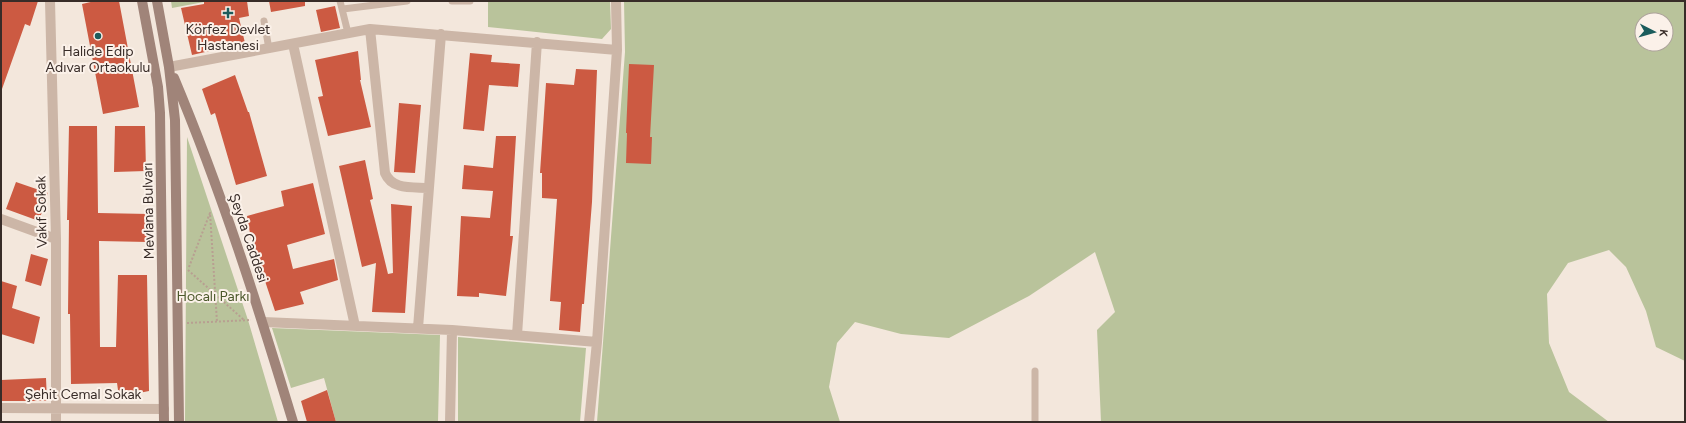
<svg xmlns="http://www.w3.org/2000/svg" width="1686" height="423" font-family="Figtree,sans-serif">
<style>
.green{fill:#b9c39b;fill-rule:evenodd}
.building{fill:#cc5a42}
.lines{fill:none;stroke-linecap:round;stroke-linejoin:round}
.path{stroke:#b89f91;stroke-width:2;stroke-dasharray:2 2;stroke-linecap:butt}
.lane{stroke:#ccb6a7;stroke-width:7}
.street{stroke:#ccb6a7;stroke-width:10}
.secondary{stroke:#a08479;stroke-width:10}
.poi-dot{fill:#1b5c5c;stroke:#fbf1e9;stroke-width:1.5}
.labels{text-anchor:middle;stroke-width:4;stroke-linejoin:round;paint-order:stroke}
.poi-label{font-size:14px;fill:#382c28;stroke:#fbf1e9}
.street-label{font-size:14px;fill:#382c28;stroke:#fbf1e9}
.park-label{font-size:14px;fill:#4b582b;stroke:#fbf1e9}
</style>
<rect width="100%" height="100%" fill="#f3e7dc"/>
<path class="green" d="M 171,1 L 204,1 L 204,2 L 172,8 Z
M 488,1 L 610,1 L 611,29 L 602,39 L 488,27 Z
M 624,1 L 1685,1 L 1685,361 L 1656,347 L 1646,311 L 1626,267 L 1609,250 L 1568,263 L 1547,294 L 1549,343 L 1569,392 L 1609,422 L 1101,422 L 1097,330 L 1115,312 L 1095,252 L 1029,296 L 949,338 L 901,334 L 855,322 L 837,343 L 829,387 L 840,422 L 597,422 L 625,52 ZM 1642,20 L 1666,20 L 1666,44 L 1642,44 Z
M 187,137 L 248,320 L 278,422 L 185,422 Z
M 272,328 L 440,335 L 438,422 L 336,422 L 324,378 L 291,388 Z
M 458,337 L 586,348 L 580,422 L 458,421 Z"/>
<path class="building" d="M 1,1 L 38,1 L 30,26 L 25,24 L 2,89 Z
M 95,1 L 119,1 L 139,107 L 103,114 L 82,4 Z
M 204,1 L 247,1 L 249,16 L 239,18 L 245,43 L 192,55 L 181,8 L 204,4 Z
M 269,1 L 305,1 L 305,6 L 271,12 Z
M 335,6 L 340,28 L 321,32 L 316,10 Z
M 358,51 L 361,80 L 360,80 L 371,127 L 328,136 L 318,97 L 323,96 L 315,60 Z
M 470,53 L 492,55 L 491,62 L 520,64 L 518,87 L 489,85 L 484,131 L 463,129 Z
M 629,64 L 654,65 L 650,137 L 652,137 L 651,164 L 626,163 L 627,133 L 626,133 Z
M 576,69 L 597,70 L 592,202 L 584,304 L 582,304 L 580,332 L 559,330 L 561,302 L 550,301 L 557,199 L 542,198 L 542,173 L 540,173 L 546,83 L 574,85 Z
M 235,75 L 248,112 L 249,112 L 267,176 L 236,185 L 215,113 L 211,115 L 202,89 Z
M 399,103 L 421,105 L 415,173 L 394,172 Z
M 69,126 L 97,126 L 98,213 L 149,214 L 148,242 L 99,241 L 100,347 L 116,347 L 118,275 L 147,275 L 149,391 L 129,395 L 118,390 L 117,383 L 71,384 L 70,314 L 68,314 L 69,220 L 67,220 Z
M 115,126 L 145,126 L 146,171 L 114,172 Z
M 496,136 L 516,136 L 510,236 L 513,236 L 506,296 L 479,293 L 479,297 L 457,296 L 461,216 L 490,218 L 493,191 L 462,189 L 464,165 L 493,168 Z
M 365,160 L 373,199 L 370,200 L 388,274 L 393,273 L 391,204 L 412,206 L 405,313 L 372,312 L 376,263 L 362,267 L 339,166 Z
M 16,182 L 48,193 L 39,221 L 6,209 Z
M 313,183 L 325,234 L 287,245 L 293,269 L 334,259 L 338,280 L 300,292 L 304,304 L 275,311 L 251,239 L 247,216 L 284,206 L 281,191 Z
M 31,254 L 48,259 L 41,286 L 25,281 Z
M 1,281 L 17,286 L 12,308 L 40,317 L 34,344 L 1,334 Z
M 46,378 L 47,401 L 1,401 L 1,380 Z
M 327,390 L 336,422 L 307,422 L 301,401 Z"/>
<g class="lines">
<path class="path" d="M 189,267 L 210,213 L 217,322
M 188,270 L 244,320
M 187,323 L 251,320"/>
<path class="lane" d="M 340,1 L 348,33
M 452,1 L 470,1
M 343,9 L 407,1
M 264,21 L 269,49
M 1035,371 L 1035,422"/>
<path class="street" d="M 50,1 L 56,239 L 56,422
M 370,29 L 385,173 C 392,190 412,187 428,188
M 293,44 L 355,326
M 169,67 L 370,29 L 617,50
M 1,219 L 56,239
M 263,322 L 452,330 L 597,342
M 418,328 L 441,34
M 517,335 L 537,42
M 1,408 L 164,409
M 450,422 L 452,330
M 589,422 L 597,342 L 617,50 L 616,1"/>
<path class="secondary" d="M 142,1 L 158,87 L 160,113 L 164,422
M 157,1 L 169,67 L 175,120 L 179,422
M 174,78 C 221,190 258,306 293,422"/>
</g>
<g class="poi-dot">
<path d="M226 7h4v4h4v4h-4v4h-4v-4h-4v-4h4z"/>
<circle cx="98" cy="36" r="4"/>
</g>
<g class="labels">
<g class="poi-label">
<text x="228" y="34">Körfez Devlet<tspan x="228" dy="16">Hastanesi</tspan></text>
<text x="98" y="56">Halide Edip<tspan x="98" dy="16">Adıvar Ortaokulu</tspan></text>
</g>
<g class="street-label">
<text transform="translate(148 211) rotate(-91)" y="5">Mevlana Bulvarı</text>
<text transform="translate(41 212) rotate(-91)" y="5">Vakıf Sokak</text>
<text transform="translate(249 238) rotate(71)" y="5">Şeyda Caddesi</text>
<text x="83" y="399">Şehit Cemal Sokak</text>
</g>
<g class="park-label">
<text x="213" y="301">Hocalı Parkı</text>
</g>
</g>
<rect width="1686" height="423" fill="none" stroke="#382c28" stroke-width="4"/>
<g transform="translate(1654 32) rotate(96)"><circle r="19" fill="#fbf1e9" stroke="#ada29c"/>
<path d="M0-3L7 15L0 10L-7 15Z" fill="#1b5c5c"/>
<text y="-6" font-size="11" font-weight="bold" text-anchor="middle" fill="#382c28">K</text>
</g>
</svg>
